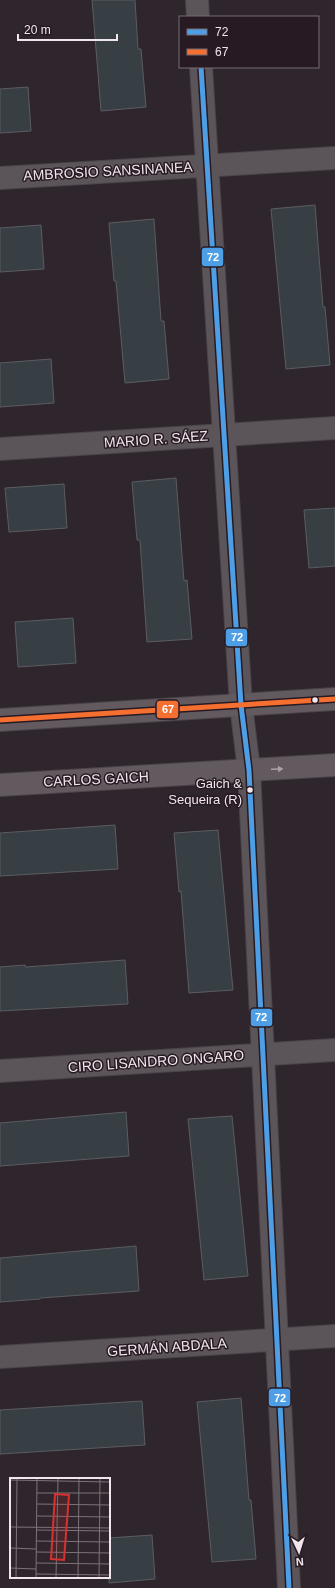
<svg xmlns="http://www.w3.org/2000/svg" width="335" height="1588" font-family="Helvetica,sans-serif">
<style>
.building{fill:#373f45;stroke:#5c5c61}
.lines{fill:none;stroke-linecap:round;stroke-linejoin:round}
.street-casing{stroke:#4a4347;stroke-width:24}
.secondary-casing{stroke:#4a4347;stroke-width:24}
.street{stroke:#5b5559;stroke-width:22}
.secondary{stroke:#635a60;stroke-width:22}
.bus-1-casing{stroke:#271a23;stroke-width:8}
.bus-2-casing{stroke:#271a23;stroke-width:8}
.bus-1{stroke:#4d9ee5;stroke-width:5}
.bus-2{stroke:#f46f30;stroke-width:5}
.oneway{fill:#aaa0a6}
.bus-dot{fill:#f0e6ec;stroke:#271a23;stroke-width:1.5}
.labels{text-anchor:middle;stroke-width:3;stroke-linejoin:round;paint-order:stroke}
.bus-label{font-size:13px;fill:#f0e6ec;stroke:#271a23;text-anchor:end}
.street-label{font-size:14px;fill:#f0e6ec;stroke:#271a23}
.inset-road{fill:none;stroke:#7c7379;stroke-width:1}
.view{fill:#d73232;fill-opacity:0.15;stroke:#d73232;stroke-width:2}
.inset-edge{fill:none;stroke:#f0e6ec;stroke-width:2}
.line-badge{stroke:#271a23;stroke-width:1.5}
.badge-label{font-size:11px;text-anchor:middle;font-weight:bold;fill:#fff}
</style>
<rect width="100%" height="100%" fill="#2e262c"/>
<path class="building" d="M 92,0 L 135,0 L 138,49 L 141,49 L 146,107 L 101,111 Z
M 28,87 L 31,131 L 0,133 L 0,89 Z
M 315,205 L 323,307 L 325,307 L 330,365 L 286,369 L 271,209 Z
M 154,219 L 161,321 L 164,321 L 169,379 L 125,383 L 116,281 L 114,281 L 109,223 Z
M 41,225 L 44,269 L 0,272 L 0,228 Z
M 51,359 L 54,403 L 0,407 L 0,363 Z
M 176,478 L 184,581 L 187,580 L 192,639 L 147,642 L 140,540 L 137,540 L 132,482 Z
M 64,484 L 67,528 L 9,532 L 5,488 Z
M 335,508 L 335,566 L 309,568 L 304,510 Z
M 73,618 L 76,663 L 18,667 L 15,622 Z
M 115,825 L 118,869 L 0,876 L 0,833 Z
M 218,830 L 233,990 L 189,993 L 181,891 L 179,892 L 174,833 Z
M 125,960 L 128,1004 L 0,1011 L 0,967 L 25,965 L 25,967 Z
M 126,1112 L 129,1156 L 0,1166 L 0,1123 Z
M 232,1116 L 248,1276 L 204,1280 L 188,1119 Z
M 136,1246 L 139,1291 L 40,1298 L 40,1299 L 0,1302 L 0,1258 Z
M 241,1398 L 249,1500 L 251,1500 L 256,1559 L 212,1562 L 197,1402 Z
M 142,1401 L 145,1445 L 0,1454 L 0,1410 Z
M 152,1535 L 155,1579 L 109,1583 L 109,1538 Z"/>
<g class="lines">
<g class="street-casing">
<path id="street" d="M 197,0 L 198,17
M 201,67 L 241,705 L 249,770 L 289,1588
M 0,178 L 335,158
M 0,449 L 335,428
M 0,1071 L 335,1050
M 0,1357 L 335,1336"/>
</g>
<g class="secondary-casing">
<path id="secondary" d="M 0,720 L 335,699
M 0,785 L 335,765"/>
</g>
<use href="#street" class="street"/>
<use href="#secondary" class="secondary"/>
<g class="bus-1-casing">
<path id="bus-1" d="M 201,67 L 241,705 L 249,770 L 289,1588"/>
</g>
<g class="bus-2-casing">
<path id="bus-2" d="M 0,720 L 335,699"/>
</g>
<use href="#bus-1" class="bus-1"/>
<use href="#bus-2" class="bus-2"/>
</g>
<defs><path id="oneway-solid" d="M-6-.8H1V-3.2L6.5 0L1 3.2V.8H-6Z"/></defs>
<use class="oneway" href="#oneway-solid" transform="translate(277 769) rotate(-3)"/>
<g class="bus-dot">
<circle cx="315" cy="700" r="3.5"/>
<circle cx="250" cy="790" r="3.5"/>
</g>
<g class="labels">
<g class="bus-label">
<text x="242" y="788">Gaich &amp;<tspan x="242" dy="16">Sequeira (R)</tspan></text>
</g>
<g class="street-label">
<text transform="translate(108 171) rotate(-3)" y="5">AMBROSIO SANSINANEA</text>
<text transform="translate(156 439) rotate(-4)" y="5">MARIO R. SÁEZ</text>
<text transform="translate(96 779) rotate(-3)" y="5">CARLOS GAICH</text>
<text transform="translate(156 1061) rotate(-4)" y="5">CIRO LISANDRO ONGARO</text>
<text transform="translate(167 1347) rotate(-4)" y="5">GERMÁN ABDALA</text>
</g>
</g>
<g transform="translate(10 1478)">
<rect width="100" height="100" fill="#2e262c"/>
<path class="inset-road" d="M 0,2 L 100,4M 27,15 L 100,15M 27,26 L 100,27M 27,38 L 100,39M 0,49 L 100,50M 26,52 L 100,53M 26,63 L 100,64M 0,70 L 26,71M 26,74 L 100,75M 26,85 L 100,86M 0,90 L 26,91M 26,96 L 100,97M 6,100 L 7,0M 26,100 L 27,0M 46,100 L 48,0M 68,100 L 69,0M 89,100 L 90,0"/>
<path class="view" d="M 45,16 L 59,17 L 54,82 L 41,81 Z"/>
<rect width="100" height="100" class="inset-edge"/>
</g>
<g class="line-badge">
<rect x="201" y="247" width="23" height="20" rx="4" fill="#4d9ee5"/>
<rect x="225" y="628" width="23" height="19" rx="4" fill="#4d9ee5"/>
<rect x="156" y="700" width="23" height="19" rx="4" fill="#f46f30"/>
<rect x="250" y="1008" width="23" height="19" rx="4" fill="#4d9ee5"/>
<rect x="268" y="1388" width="23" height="19" rx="4" fill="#4d9ee5"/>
</g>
<g class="badge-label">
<text x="213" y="261">72</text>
<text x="237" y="641">72</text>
<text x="168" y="713">67</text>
<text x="261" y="1021">72</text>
<text x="280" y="1402">72</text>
</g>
<rect x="179" y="16" width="140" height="52" fill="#271a23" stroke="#776c73"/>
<rect x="187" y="29" width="20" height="6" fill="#4d9ee5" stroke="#776c73"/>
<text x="215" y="36" font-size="12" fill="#f0e6ec">72</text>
<rect x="187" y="49" width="20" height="6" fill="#f46f30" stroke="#776c73"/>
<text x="215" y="56" font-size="12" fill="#f0e6ec">67</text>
<g transform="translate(299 1552) rotate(176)" stroke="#271a23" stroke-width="3" paint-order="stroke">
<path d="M0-3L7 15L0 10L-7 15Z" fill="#f0e6ec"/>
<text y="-6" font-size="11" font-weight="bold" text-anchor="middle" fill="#f0e6ec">N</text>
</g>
<path d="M18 34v6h99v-6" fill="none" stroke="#f0e6ec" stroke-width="2"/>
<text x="24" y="34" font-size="12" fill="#f0e6ec" stroke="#271a23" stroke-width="3" paint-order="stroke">20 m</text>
</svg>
